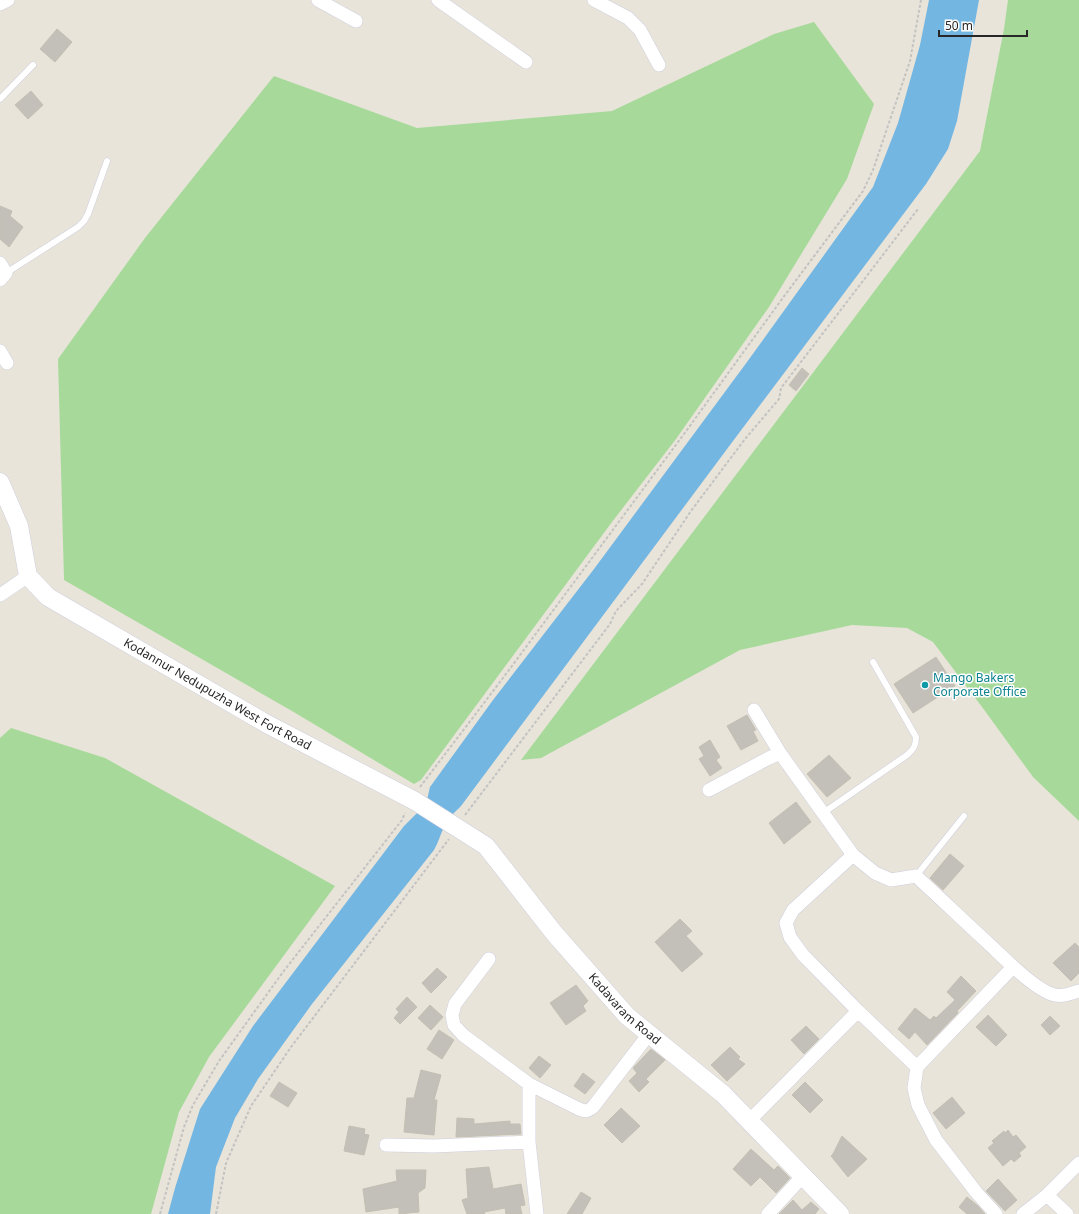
<svg xmlns="http://www.w3.org/2000/svg" width="1079" height="1214" font-family="'Noto Sans',sans-serif">
<style>
.green{fill:#a7da9a}
.water{fill:#74b6e2}
.building{fill:#c3c0b9;stroke:#c3bfb3}
.lines{fill:none;stroke-linecap:round;stroke-linejoin:round}
.service-casing{stroke:#cfcfde;stroke-width:7}
.minor-casing{stroke:#cfcfde;stroke-width:14}
.secondary-casing{stroke:#cfcfde;stroke-width:19}
.path{stroke:#c3c3c3;stroke-width:2;stroke-dasharray:3 2;stroke-linecap:butt}
.service{stroke:#fff;stroke-width:6}
.minor{stroke:#fff;stroke-width:13}
.secondary{stroke:#fff;stroke-width:18}
.culture-dot{fill:#0f9aa8;stroke:#fff;stroke-width:1.5}
.labels{text-anchor:middle;stroke-width:3;stroke-linejoin:round;paint-order:stroke}
.culture-label{font-size:12px;fill:#0d838f;stroke:#fff;text-anchor:start}
.street-label{font-size:12px;fill:#272727;stroke:#fff}
</style>
<rect width="100%" height="100%" fill="#e8e4d9"/>
<path class="green" d="M 1008,0 L 1079,0 L 1079,821 L 1033,777 L 985,711 L 933,642 L 907,628 L 852,625 L 740,650 L 541,758 L 521,760 L 980,151 L 1004,29 Z
M 814,22 L 874,104 L 847,179 L 769,307 L 676,439 L 612,522 L 421,780 L 414,784 L 292,711 L 64,580 L 58,359 L 145,238 L 274,76 L 417,128 L 612,111 L 774,34 Z
M 11,728 L 105,758 L 335,886 L 209,1057 L 179,1112 L 151,1214 L 0,1214 L 0,738 Z"/>
<path class="water" d="M 929,0 L 979,0 L 957,121 L 948,149 L 926,184 L 736,437 L 461,806 C 454,813 446,820 443,829 C 440,836 438,843 434,850 L 312,1004 L 258,1079 L 235,1118 L 216,1167 L 210,1214 L 168,1214 L 175,1188 L 200,1109 L 253,1026 L 404,826 L 418,812 L 427,800 L 430,787 L 493,700 L 594,569 L 747,362 L 873,187 L 898,123 L 920,45 Z"/>
<path class="building" d="M 57,29 L 72,42 L 55,62 L 40,49 Z
M 31,91 L 43,105 L 28,119 L 15,105 Z
M 0,206 L 12,211 L 10,216 L 23,227 L 9,247 L 0,239 Z
M 802,368 L 809,374 L 796,391 L 789,385 Z
M 936,657 L 955,686 L 913,713 L 894,684 Z
M 747,715 L 756,730 L 753,731 L 758,741 L 741,750 L 727,726 Z
M 710,740 L 720,757 L 716,760 L 722,768 L 710,776 L 699,759 L 704,756 L 699,747 Z
M 829,755 L 851,778 L 827,797 L 807,774 Z
M 796,802 L 811,822 L 784,844 L 769,823 Z
M 950,854 L 964,866 L 943,890 L 930,878 Z
M 680,919 L 692,931 L 686,936 L 703,954 L 682,972 L 655,942 Z
M 1075,943 L 1079,947 L 1079,973 L 1071,981 L 1053,963 Z
M 437,968 L 447,977 L 431,993 L 422,983 Z
M 961,976 L 976,991 L 957,1011 L 958,1013 L 927,1045 L 915,1032 L 909,1039 L 898,1029 L 915,1008 L 930,1020 L 934,1016 L 936,1018 L 955,1000 L 947,992 Z
M 576,985 L 588,1001 L 583,1006 L 586,1011 L 566,1025 L 550,1003 Z
M 407,997 L 417,1007 L 400,1024 L 394,1018 L 399,1012 L 396,1009 Z
M 430,1005 L 443,1017 L 431,1030 L 418,1018 Z
M 988,1015 L 1007,1035 L 996,1046 L 976,1027 Z
M 1050,1016 L 1060,1026 L 1050,1035 L 1041,1025 Z
M 806,1026 L 819,1039 L 804,1054 L 791,1040 Z
M 439,1030 L 454,1040 L 442,1059 L 427,1049 Z
M 730,1047 L 740,1057 L 738,1059 L 745,1064 L 727,1081 L 711,1065 Z
M 651,1049 L 665,1060 L 646,1079 L 649,1082 L 639,1092 L 629,1081 L 637,1073 L 633,1068 Z
M 539,1056 L 551,1065 L 540,1078 L 529,1068 Z
M 421,1070 L 441,1075 L 434,1100 L 437,1100 L 434,1135 L 404,1132 L 407,1098 L 414,1098 Z
M 583,1073 L 595,1082 L 585,1094 L 574,1086 Z
M 279,1082 L 297,1093 L 288,1107 L 270,1096 Z
M 805,1082 L 823,1100 L 810,1113 L 792,1095 Z
M 952,1097 L 965,1113 L 946,1129 L 933,1113 Z
M 621,1108 L 640,1126 L 622,1143 L 604,1125 Z
M 457,1118 L 474,1119 L 474,1124 L 510,1121 L 510,1124 L 520,1124 L 521,1134 L 456,1137 Z
M 349,1126 L 365,1129 L 364,1134 L 369,1135 L 364,1155 L 344,1151 Z
M 1008,1130 L 1013,1137 L 1016,1135 L 1026,1147 L 1019,1153 L 1021,1156 L 1014,1162 L 1011,1159 L 1003,1166 L 988,1148 L 994,1143 L 992,1141 L 1004,1131 L 1005,1133 Z
M 842,1136 L 867,1159 L 848,1177 L 831,1156 L 833,1154 Z
M 751,1149 L 774,1170 L 778,1166 L 790,1178 L 776,1193 L 760,1177 L 751,1186 L 733,1169 Z
M 489,1167 L 493,1189 L 521,1184 L 525,1205 L 520,1206 L 522,1214 L 506,1214 L 505,1208 L 484,1212 L 485,1214 L 467,1214 L 462,1200 L 468,1198 L 466,1169 Z
M 396,1170 L 426,1170 L 425,1188 L 418,1193 L 419,1212 L 399,1214 L 399,1207 L 366,1212 L 363,1189 L 397,1181 Z
M 998,1179 L 1017,1200 L 1005,1211 L 986,1191 Z
M 581,1192 L 591,1198 L 582,1214 L 567,1214 Z
M 967,1197 L 978,1206 L 985,1214 L 967,1214 L 959,1207 Z
M 793,1200 L 802,1210 L 811,1202 L 819,1209 L 815,1214 L 779,1214 Z"/>
<g class="lines">
<g class="service-casing">
<path id="service" d="M 0,99 L 33,65
M 6,273 L 78,227 L 84,221 L 88,214 L 107,161
M 823,813 L 907,755 C 914,749 916,745 916,737 L 873,662
M 916,876 L 964,816"/>
</g>
<g class="minor-casing">
<path id="minor" d="M 318,0 L 356,21
M 438,0 L 526,62
M 594,0 L 628,18 L 640,30 L 659,65
M 0,4 L 8,0
M 0,263 L 6,273 L 0,280
M 0,351 L 7,363
M 0,595 L 28,576
M 754,710 L 780,753
M 709,790 L 769,758 L 780,753 L 853,855 L 875,873 L 891,880 L 916,876 C 940,898 964,921 988,943 C 1003,957 1036,991 1055,995 C 1064,997 1071,993 1079,991
M 489,959 L 455,1004 L 452,1015 L 454,1025 L 463,1035 L 529,1084 L 529,1142 L 537,1214
M 858,1011 L 917,1067
M 529,1084 L 579,1109 C 586,1112 588,1111 593,1107 L 649,1034
M 749,1121 L 858,1011 L 803,955 L 790,937 L 786,923 L 793,910 L 853,855
M 386,1145 L 434,1146 L 529,1142
M 1047,1195 L 1079,1163
M 768,1214 L 803,1176
M 996,1214 L 976,1192 L 936,1140 L 918,1105 L 914,1088 L 917,1067 L 1013,967
M 1023,1214 L 1047,1195 L 1067,1214"/>
</g>
<g class="secondary-casing">
<g id="secondary">
<path id="s1" d="M 0,482 L 19,526 L 28,576 L 48,597 L 267,724 L 415,801 L 486,846 L 554,933 L 627,1016 L 723,1094 L 840,1214"/>
</g>
</g>
<path class="path" d="M 420,787 L 503,678 L 684,434 L 782,299 L 863,191 L 873,170 L 910,61 L 921,0
M 465,815 L 610,624 L 616,611 L 642,584 L 691,511 L 745,439 L 779,399 L 781,388 L 918,209
M 160,1214 L 184,1127 L 193,1105 L 219,1061 L 283,972 L 402,820 L 405,813
M 216,1214 L 226,1163 L 251,1106 L 291,1047 L 449,839"/>
<use href="#service" class="service"/>
<use href="#minor" class="minor"/>
<use href="#secondary" class="secondary"/>
</g>
<circle class="culture-dot" cx="925" cy="685" r="4"/>
<g class="labels">
<g class="culture-label">
<text x="933" y="682">Mango Bakers<tspan x="933" dy="14">Corporate Office</tspan></text>
</g>
<g class="street-label">
<text dy="4" stroke="none"><textPath href="#s1" startOffset="323">Kodannur Nedupuzha West Fort Road</textPath></text>
<text dy="4" stroke="none"><textPath href="#s1" startOffset="846">Kadavaram Road</textPath></text>
</g>
</g>
<path d="M939 30v6h88v-6" fill="none" stroke="#272727" stroke-width="2"/>
<text x="945" y="30" font-size="12" fill="#272727" stroke="#ffffff" stroke-width="3" paint-order="stroke">50 m</text>
</svg>
